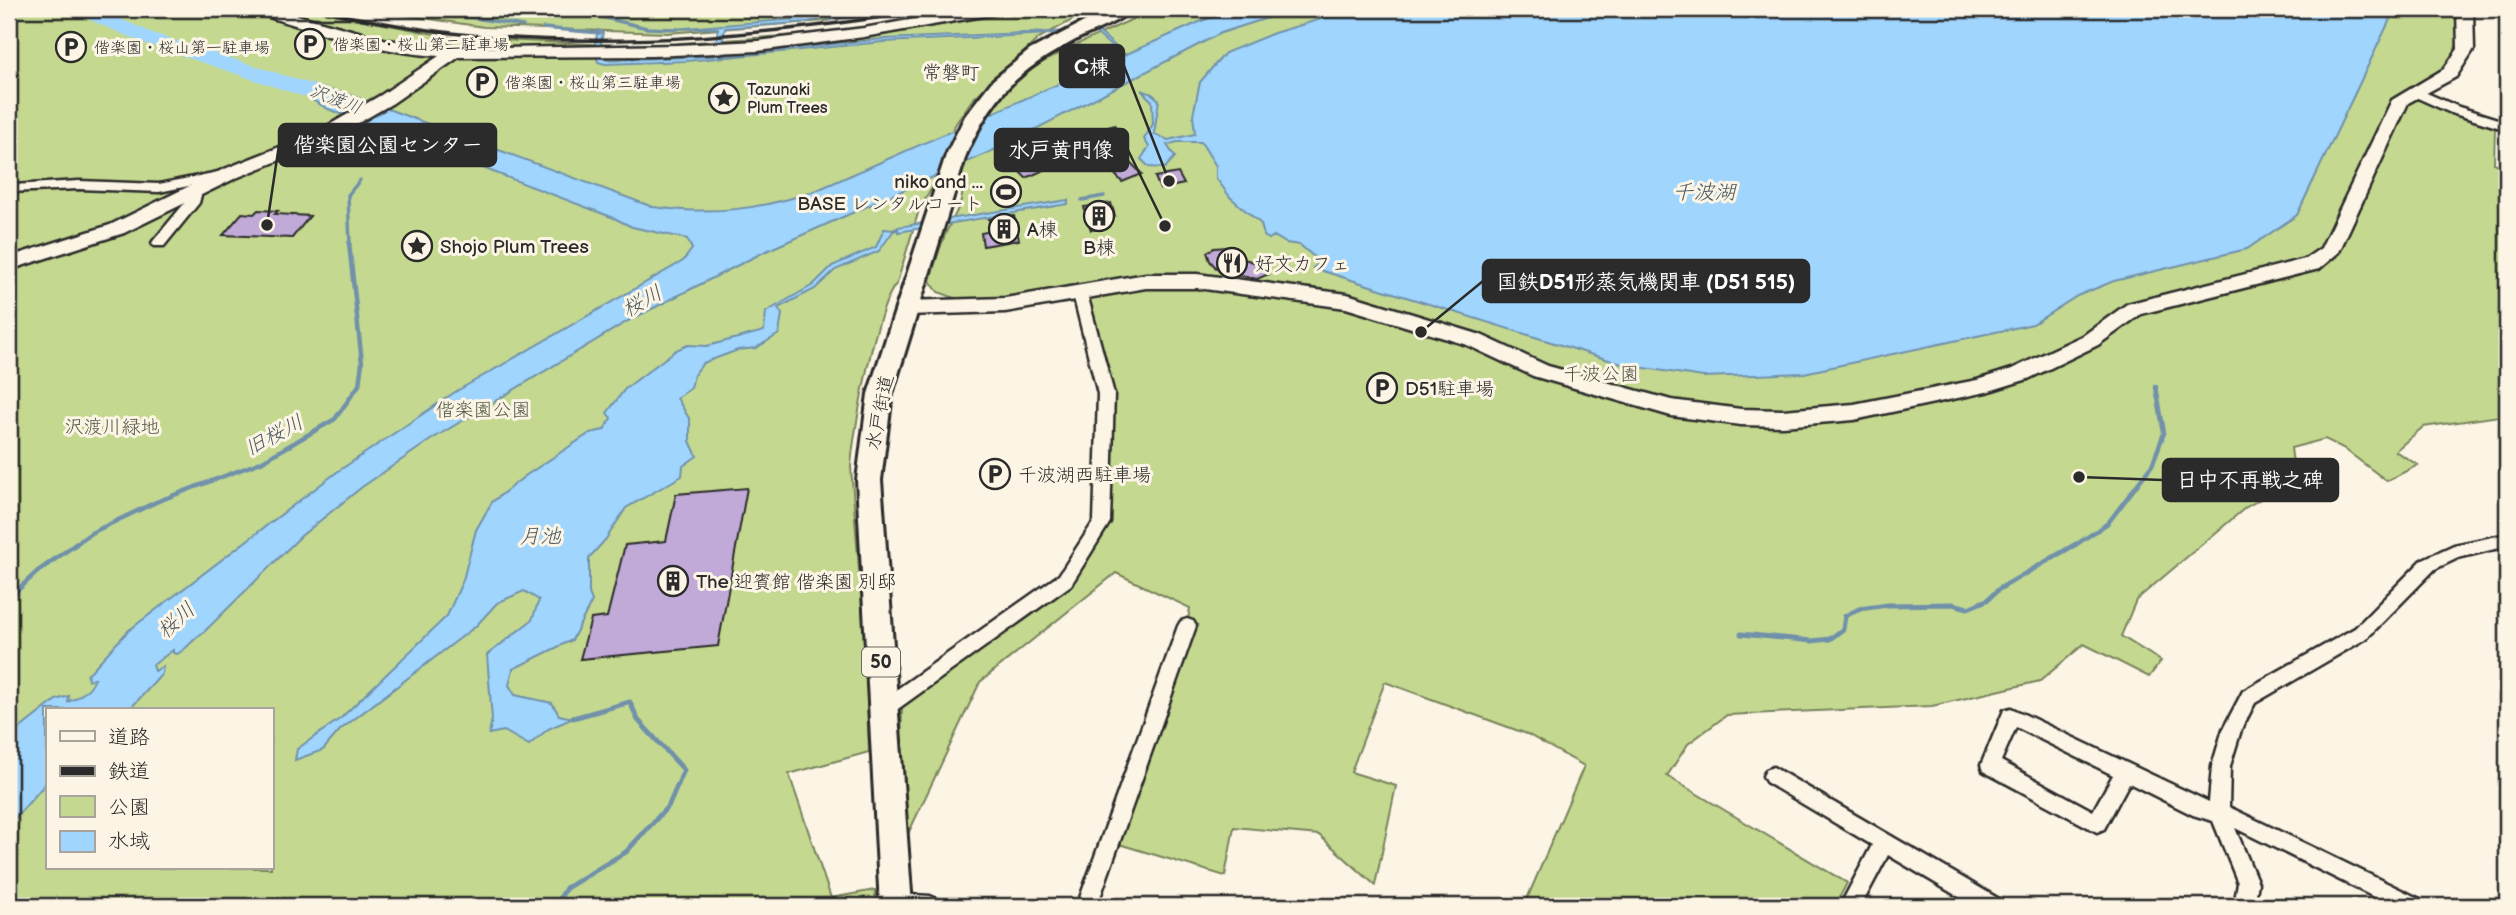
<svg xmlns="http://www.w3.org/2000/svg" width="2516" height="915" font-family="'Balsamiq Sans','Klee One',sans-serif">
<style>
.green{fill:#c4d98f;stroke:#78825d;stroke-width:2;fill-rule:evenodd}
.water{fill:#a0d5fe;stroke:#7191aa;stroke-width:2}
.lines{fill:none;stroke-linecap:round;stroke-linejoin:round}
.stream-far2{stroke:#7191aa;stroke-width:3.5}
.stream-far1{stroke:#7191aa;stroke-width:4.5}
.stream{stroke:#7191aa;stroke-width:5}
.river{fill:#a0d5fe;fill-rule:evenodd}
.building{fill:#c1aad8;stroke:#2b2b2b;stroke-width:2}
.street-casing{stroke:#2b2b2b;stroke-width:5}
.secondary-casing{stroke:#2b2b2b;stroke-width:5}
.primary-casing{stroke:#2b2b2b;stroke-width:6}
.street{fill:#fcf5e5;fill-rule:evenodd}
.secondary{fill:#fcf5e5;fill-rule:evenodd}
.primary{fill:#fcf5e5;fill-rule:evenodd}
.rail{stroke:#2b2b2b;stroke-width:3.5}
.labels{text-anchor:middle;stroke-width:6;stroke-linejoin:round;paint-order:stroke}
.far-poi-label{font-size:16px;fill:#2b2b2b;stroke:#fcf5e5;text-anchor:start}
.far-water-label{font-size:18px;font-style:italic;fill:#485660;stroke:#fcf5e5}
.shield{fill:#fcf5e5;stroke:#6a6863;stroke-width:2}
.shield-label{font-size:18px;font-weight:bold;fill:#2b2b2b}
.far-quarter-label{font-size:19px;fill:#2b2b2b;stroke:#fcf5e5}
.poi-label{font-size:19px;fill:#2b2b2b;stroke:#fcf5e5;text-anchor:start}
.park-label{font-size:19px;fill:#515644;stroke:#fcf5e5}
.street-label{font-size:19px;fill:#2b2b2b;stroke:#fcf5e5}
.water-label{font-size:21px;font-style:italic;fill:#485660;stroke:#fcf5e5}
.leader{fill:none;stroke:#2b2b2b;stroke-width:2.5}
.callout-dot{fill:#2b2b2b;stroke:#fcf5e5;stroke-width:2.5}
.callout{fill:#2b2b2b;stroke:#2b2b2b;stroke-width:2.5}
.callout-label{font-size:21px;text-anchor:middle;font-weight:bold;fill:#fff}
</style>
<rect width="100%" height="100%" fill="#fcf5e5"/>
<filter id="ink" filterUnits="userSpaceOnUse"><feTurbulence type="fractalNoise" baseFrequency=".0143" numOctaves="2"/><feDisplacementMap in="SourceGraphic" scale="14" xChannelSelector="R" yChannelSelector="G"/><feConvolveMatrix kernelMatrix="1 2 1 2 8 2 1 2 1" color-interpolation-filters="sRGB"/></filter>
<g filter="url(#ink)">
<path class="green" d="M 9,9 L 309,9 L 455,38 L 637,46 L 942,25 L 1021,9 L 1111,9 L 1076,18 L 1039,38 L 972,100 L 955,125 L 932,188 L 919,210 L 897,283 C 876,304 853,433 851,467 L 865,646 L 869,752 L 789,774 L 831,898 L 875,890 L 876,906 L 9,906 ZM 47,710 L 271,710 L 271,868 L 47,868 Z
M 363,9 L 899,9 L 825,21 L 667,33 L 484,27 Z
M 1152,9 L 2457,9 C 2461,63 2450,64 2407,91 L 2436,106 L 2495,128 L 2494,163 L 2507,169 L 2507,415 L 2423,427 L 2395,451 L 2418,465 L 2387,481 L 2343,448 L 2325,439 L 2291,448 L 2295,479 L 2245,508 L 2136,600 L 2121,636 L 2161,661 L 2149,677 L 2084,644 L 2040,681 L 1932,706 L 1727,715 L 1688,744 L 1667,776 L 1847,883 L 1835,906 L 1524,906 L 1584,766 L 1527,734 L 1385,682 L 1351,772 L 1396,786 L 1375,885 L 1319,835 L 1234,827 L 1225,876 L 1109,841 L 1187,626 L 1190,608 L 1116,573 L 980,682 L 908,834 L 901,747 L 902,707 L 1021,611 L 1065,580 L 1102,522 L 1106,394 L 1085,299 L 1024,296 L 958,299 L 938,292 L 930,281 C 934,267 938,253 943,240 C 948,225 959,212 962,196 C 963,187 961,178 963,169 C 971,130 999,91 1032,69 C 1070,44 1112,31 1152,9 Z"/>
<path class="water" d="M 1237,9 L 1295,9 L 1221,33 L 1003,146 L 764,252 L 628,321 L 432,439 L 362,487 L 301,536 L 203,633 C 192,639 188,649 177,654 L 173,653 L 173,650 L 153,665 L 155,671 L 163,666 L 162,674 L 129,710 L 47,710 L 47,782 L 9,825 L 9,737 L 56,700 L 69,696 L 68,702 C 78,698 91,689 95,679 L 88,680 L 87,675 L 128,631 L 337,472 L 455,392 L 683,261 L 692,249 L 687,239 L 632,227 L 614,218 L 328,109 L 282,82 L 287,79 L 350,95 L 653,207 C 713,215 758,210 815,191 L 1204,20 Z
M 1355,9 L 2395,9 L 2297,215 L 2247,249 L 2114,281 L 2077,296 L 2033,324 L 1804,373 L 1703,377 L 1625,365 L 1313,268 L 1320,262 L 1300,245 L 1286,243 L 1274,236 L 1269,239 L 1264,236 L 1261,224 L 1230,197 L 1216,178 L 1216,166 L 1201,142 L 1177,142 L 1167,145 L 1175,157 L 1165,168 L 1149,167 L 1141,159 L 1149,147 L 1144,139 L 1153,124 L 1152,101 L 1141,90 L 1152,94 L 1159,100 L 1154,134 L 1168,140 L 1195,134 L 1193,115 L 1200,82 L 1225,53 L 1274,33 Z
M 835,16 L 808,22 L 725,28 L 720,56 L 883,39 L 1097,30 L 1124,54 L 1121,55 L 1095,32 L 883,42 L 686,61 L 605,64 L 598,62 L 594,48 L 598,30 L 603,32 L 600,48 L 604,59 L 608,60 L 714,56 L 718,28 L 673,29 Z
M 1068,200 L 1068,204 L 898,232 L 898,227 Z
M 884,229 L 894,230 L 879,251 L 835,270 L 815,289 L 778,308 L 782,314 L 779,334 L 756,348 L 738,350 L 703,363 L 694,375 L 691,388 L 677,398 L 690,420 L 690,441 L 697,456 L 683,466 L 682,476 L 626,508 L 606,539 L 589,558 L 589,593 L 592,601 L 572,640 L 513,669 L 509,685 L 515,695 L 552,703 L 559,715 L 573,718 L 548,729 L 529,745 L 504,731 L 489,734 L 492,719 L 487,655 L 532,620 L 539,600 L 524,591 L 497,603 L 476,626 L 340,730 L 323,750 L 295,760 L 297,749 L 341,718 L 447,616 L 463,580 L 476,530 L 492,502 L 525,476 L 590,433 L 604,430 L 611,418 L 607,413 L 625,389 L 676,350 L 688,345 L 707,346 L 764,331 L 766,312 L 813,285 L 832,266 L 876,247 Z"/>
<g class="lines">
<path class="stream-far2" d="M 421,9 L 523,26
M 568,9 L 647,28 L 677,29
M 829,19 L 896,9
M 543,28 L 600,33
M 1082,200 L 1104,196
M 894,230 L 897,229
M 350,245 L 348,195 L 360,180"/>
<path class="stream-far1" d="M 73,546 L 91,533 L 156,502 L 261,462 L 335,419 L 359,385 L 362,363 L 349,243
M 2074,546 L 2108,523 L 2152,465 L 2164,433 L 2156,387"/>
<path class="stream" d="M 9,598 L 37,572 L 76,544
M 1741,634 L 1812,641 L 1830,639 L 1843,629 L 1845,616 L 1859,609 L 1888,605 L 1953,604 L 1968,608 L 1987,600 L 1999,589 L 2076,544
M 555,906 L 566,888 L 626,852 L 669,805 L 684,770 L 638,720 L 630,702 L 573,718"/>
<path class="river" d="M 71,9 L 97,9 L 155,34 L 327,89 L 330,94 L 327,99 L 311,99 L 141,42 L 74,13 Z"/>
</g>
<path class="building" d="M 1115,125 L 1121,145 L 1087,151 L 1026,178 L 1012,164 L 1078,136 Z
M 1129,161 L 1142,174 L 1122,182 L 1110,169 Z
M 1178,173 L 1184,184 L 1160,189 L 1155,177 Z
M 1111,203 L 1115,216 L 1106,217 L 1109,227 L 1091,230 L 1084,207 Z
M 258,210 L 278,211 L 275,214 L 310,216 L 292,238 L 223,235 L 242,213 L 254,214 Z
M 1014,216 L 1019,240 L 983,246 L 981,233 L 992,231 L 989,219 Z
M 1228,247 L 1244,259 L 1257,263 L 1269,274 L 1257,279 L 1219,271 L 1210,261 L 1207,252 L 1214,248 Z
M 747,488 L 718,646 L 580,659 L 591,619 L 607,617 L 625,545 L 666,541 L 676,494 Z"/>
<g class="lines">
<g class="street-casing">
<path id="street" d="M 2415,88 L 2459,107 L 2507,122 L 2507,130 L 2451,113 L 2411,95 L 2411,89 Z
M 223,171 L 229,175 L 228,178 L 159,192 L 79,189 L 9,192 L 9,186 L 13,185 L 79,181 L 159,184 Z
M 196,187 L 202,191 L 199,203 L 164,246 L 154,246 L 152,243 L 154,240 L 188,199 L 191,188 Z
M 1080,289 L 1087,294 L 1114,394 L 1110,522 L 1071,585 L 888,716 L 882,718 L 876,716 L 873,710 L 876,704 L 1059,575 L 1094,521 L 1098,394 L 1073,294 Z
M 2507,534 L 2507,546 L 2458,558 L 2435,569 L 2367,638 L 2255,703 L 2241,730 L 2230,766 L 2229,807 L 2420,899 L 2423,906 L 2392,906 L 2235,828 L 2258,883 L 2254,906 L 2234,906 L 2238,883 L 2213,821 L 2193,815 L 2129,783 L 2104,829 L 2097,832 L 1983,771 L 1981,765 L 2004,710 L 2011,708 L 2209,802 L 2212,766 L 2223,729 L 2243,691 L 2355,628 L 2423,559 L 2454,545 ZM 2016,727 L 2113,775 L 2093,811 L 2001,761 Z
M 1187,619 L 1193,621 L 1196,626 L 1097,906 L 1077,906 L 1178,626 L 1181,621 Z
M 1773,767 L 1999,899 L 2002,906 L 1974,906 L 1888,855 L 1861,906 L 1840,906 L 1872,845 L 1766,782 L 1763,776 L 1766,770 Z
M 896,894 L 930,896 L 937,899 L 940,906 L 887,906 L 889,897 Z"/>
</g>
<g class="secondary-casing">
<path id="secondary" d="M 251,9 L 275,9 L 387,40 L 433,45 L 502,48 L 678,45 L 758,41 L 864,28 L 972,9 L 1003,9 L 995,14 L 864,37 L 758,51 L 652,56 L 459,57 L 393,103 L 329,140 L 236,178 L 124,233 L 9,270 L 9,257 L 110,225 L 222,170 L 317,132 L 381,95 L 439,56 C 374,52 315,31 253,12 Z
M 2457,9 L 2473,9 L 2474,49 L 2456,77 L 2408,103 L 2339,252 L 2319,269 L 2141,314 L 2098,345 L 2028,379 L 1986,392 L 1854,420 L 1783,426 L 1741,425 L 1671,416 L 1533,376 L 1467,345 L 1346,308 L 1197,288 L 1146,288 L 1005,312 L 906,315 L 899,313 L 896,308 L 899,303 L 906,301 L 1005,298 L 1146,274 L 1197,274 L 1347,294 L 1481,335 L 1548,366 L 1671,400 L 1741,409 L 1783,410 L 1854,404 L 1977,380 L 2012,369 L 2084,335 L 2127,304 L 2305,259 L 2321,248 L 2392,100 L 2444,69 L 2458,49 Z"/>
</g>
<g class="primary-casing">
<path id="primary" d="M 1109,9 L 1131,9 C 1120,22 1095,30 1079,38 C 1019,70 994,92 966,155 L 892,394 L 881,480 L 912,906 L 880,906 L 857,480 L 868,394 L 946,155 L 965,116 L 993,80 L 1030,50 Z"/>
</g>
<use href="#street" class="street"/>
<use href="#secondary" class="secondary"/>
<use href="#primary" class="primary"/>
<path class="rail" d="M 313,9 C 365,20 417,30 470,35 C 627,49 780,34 935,9"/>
</g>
</g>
<defs>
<g id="parking-ring" transform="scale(1.575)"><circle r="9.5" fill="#fcf5e5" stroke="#2b2b2b" stroke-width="1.5"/><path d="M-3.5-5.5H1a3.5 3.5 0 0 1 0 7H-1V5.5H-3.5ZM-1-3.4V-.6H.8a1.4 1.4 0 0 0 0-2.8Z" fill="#2b2b2b"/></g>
<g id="sight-ring" transform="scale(1.575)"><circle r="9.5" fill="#fcf5e5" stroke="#2b2b2b" stroke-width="1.5"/><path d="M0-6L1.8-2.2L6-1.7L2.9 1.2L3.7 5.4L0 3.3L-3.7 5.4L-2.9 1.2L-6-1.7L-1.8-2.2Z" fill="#2b2b2b"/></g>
<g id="stadium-ring" transform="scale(1.575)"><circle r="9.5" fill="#fcf5e5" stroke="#2b2b2b" stroke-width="1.5"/><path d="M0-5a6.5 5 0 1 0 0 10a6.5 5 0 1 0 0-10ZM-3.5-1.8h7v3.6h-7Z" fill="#2b2b2b"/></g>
<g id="building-ring" transform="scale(1.575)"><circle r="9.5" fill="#fcf5e5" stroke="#2b2b2b" stroke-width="1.5"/><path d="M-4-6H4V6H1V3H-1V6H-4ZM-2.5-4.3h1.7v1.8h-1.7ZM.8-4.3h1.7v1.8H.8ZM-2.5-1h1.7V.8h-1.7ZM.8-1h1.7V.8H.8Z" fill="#2b2b2b"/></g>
<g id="restaurant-ring" transform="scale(1.575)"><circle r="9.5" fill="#fcf5e5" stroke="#2b2b2b" stroke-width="1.5"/><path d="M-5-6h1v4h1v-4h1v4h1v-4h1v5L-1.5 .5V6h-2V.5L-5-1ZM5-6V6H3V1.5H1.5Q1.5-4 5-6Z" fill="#2b2b2b"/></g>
</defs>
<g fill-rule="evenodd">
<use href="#parking-ring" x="310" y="44"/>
<use href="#parking-ring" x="71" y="47"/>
<use href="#parking-ring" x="482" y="82"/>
<use href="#sight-ring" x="724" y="98"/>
<use href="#stadium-ring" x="1006" y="192"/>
<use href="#building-ring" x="1099" y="216"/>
<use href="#building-ring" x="1004" y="229"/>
<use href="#sight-ring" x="417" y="246"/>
<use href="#restaurant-ring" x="1232" y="263"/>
<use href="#parking-ring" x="1382" y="388"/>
<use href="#parking-ring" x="995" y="474"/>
<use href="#building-ring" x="673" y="581"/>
</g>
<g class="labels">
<g class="far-poi-label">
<text x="333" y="50">偕楽園・桜山第二駐車場</text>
<text x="94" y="53">偕楽園・桜山第一駐車場</text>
<text x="505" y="88">偕楽園・桜山第三駐車場</text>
<text x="747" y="95">Tazunaki<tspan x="747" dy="18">Plum Trees</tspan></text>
</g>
<g class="far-water-label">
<text transform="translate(336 99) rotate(21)" y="6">沢渡川</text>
</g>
<rect class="shield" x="862" y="647.5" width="38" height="29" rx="5"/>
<g class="shield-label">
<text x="881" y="668">50</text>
</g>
<g class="far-quarter-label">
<text x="951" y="79">常磐町</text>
</g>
<g class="poi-label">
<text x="983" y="188" text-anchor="end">niko and ...<tspan x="983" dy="22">BASE レンタルコート</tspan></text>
<text x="1027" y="236">A棟</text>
<text x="440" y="253">Shojo Plum Trees</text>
<text x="1099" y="254" text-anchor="middle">B棟</text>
<text x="1255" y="270">好文カフェ</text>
<text x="1405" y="395">D51駐車場</text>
<text x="1018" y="481">千波湖西駐車場</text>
<text x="696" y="588">The 迎賓館 偕楽園 別邸</text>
</g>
<g class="park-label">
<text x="1601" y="380">千波公園</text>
<text x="483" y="416">偕楽園公園</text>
<text x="112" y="433">沢渡川緑地</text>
</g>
<g class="street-label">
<text transform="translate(879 412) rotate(-79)" y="7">水戸街道</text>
</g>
<g class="water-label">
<text x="1704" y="199">千波湖</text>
<text transform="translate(642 301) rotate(-29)" y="7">桜川</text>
<text transform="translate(274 435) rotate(-28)" y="7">旧桜川</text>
<text x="540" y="543">月池</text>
<text transform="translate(176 620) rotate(-42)" y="7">桜川</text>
</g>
</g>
<path class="leader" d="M1169 181L1124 66M267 225L279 145M1165 226L1128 150M1421 332L1483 281M2079 477L2163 480"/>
<g class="callout-dot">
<circle cx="1169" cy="181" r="7"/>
<circle cx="267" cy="225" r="7"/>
<circle cx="1165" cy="226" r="7"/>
<circle cx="1421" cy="332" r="7"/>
<circle cx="2079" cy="477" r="7"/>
</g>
<g class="callout">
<rect x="1060" y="45" width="64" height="42" rx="7"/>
<rect x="279" y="124" width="217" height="42" rx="7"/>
<rect x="995" y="129" width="133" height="42" rx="7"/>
<rect x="1483" y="260" width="326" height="42" rx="7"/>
<rect x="2163" y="459" width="175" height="42" rx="7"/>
</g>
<g class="callout-label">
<text x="1092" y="74">C棟</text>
<text x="388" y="152">偕楽園公園センター</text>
<text x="1061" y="157">水戸黄門像</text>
<text x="1646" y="289">国鉄D51形蒸気機関車 (D51 515)</text>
<text x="2250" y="487">日中不再戦之碑</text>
</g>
<rect width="2516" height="915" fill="none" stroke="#fcf5e5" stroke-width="35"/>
<rect x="18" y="18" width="2481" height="880" fill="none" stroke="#2b2b2b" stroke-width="2.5" filter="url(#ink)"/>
<rect x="46" y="708" width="228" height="161" fill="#fcf5e5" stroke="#a8a49b" stroke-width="2"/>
<rect x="60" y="731" width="35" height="10" fill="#fcf5e5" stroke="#a8a49b" stroke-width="2"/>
<text x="108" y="744" font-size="21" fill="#2b2b2b">道路</text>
<rect x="60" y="766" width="35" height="10" fill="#2b2b2b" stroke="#a8a49b" stroke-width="2"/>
<text x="108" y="778" font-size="21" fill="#2b2b2b">鉄道</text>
<rect x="60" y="796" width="35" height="21" fill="#c4d98f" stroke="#a8a49b" stroke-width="2"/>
<text x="108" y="814" font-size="21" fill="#2b2b2b">公園</text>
<rect x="60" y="831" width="35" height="21" fill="#a0d5fe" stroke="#a8a49b" stroke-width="2"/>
<text x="108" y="848" font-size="21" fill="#2b2b2b">水域</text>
</svg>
